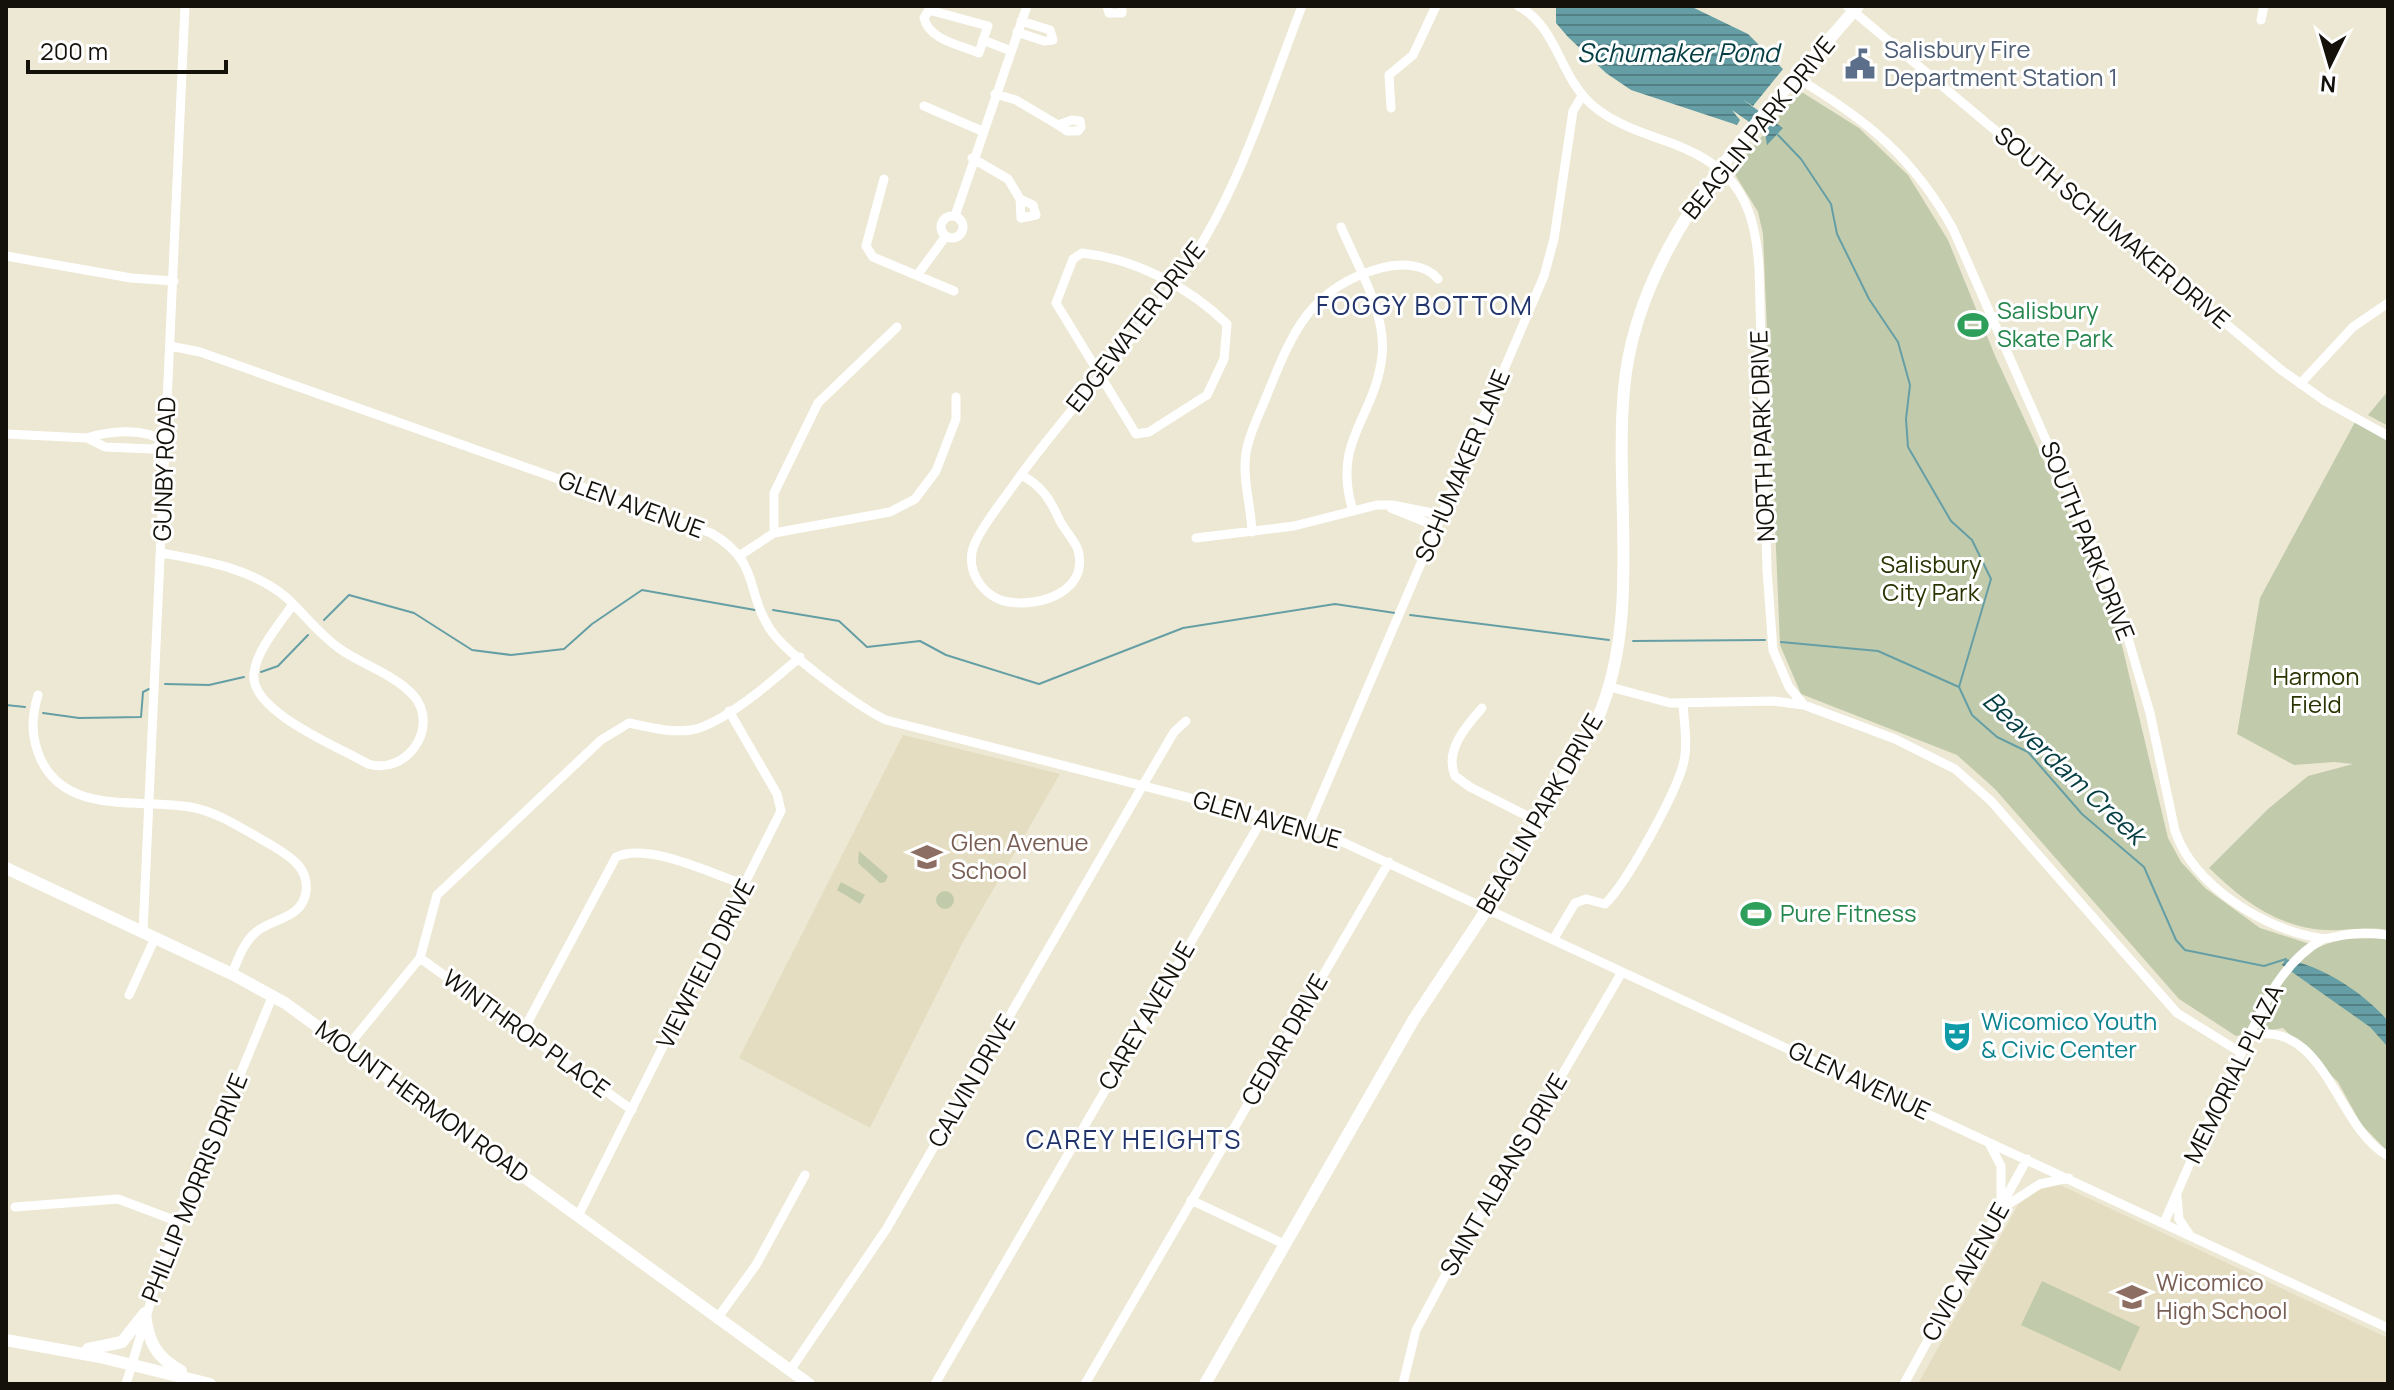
<svg xmlns="http://www.w3.org/2000/svg" width="2394" height="1390" font-family="Manrope,sans-serif">
<style>
.built{fill:#e4ddc1}
.green{fill:#c1cbac}
.cemetery{fill:url(#cemetery-stones)}
.water{fill:url(#water-rules)}
.lines{fill:none;stroke-linecap:round;stroke-linejoin:round}
.stream{stroke:#659fa5;stroke-width:2}
.minor{stroke:#fff;stroke-width:9}
.major{stroke:#fff;stroke-width:12}
.labels{text-anchor:middle;stroke-width:6;stroke-linejoin:round;paint-order:stroke}
.service-label{font-size:24px;fill:#4e5e75;stroke:#fff;text-anchor:start}
.street-label{font-size:24px;fill:#13110a;stroke:#fff}
.leisure-label{font-size:24px;fill:#27864d;stroke:#fff;text-anchor:start}
.park-label{font-size:24px;fill:#283300;stroke:#fff}
.education-label{font-size:24px;fill:#785e54;stroke:#fff;text-anchor:start}
.culture-label{font-size:24px;fill:#0d838f;stroke:#fff;text-anchor:start}
.water-label{font-size:26px;font-style:italic;fill:#043e43;stroke:#fff}
.neighbourhood-label{font-size:26px;letter-spacing:2px;fill:#20346b;stroke:#fff}
</style>
<defs>
<pattern id="cemetery-stones" width="16" height="16" patternUnits="userSpaceOnUse" patternTransform="scale(2)"><rect width="16" height="16" fill="#c1cbac"/><path d="M2 7V4a2 2 0 0 1 4 0v3zM10 15v-3a2 2 0 0 1 4 0v3z" fill="#a5ad93"/></pattern>
<pattern id="water-rules" width="6" height="5" patternUnits="userSpaceOnUse" patternTransform="scale(2)"><rect width="6" height="5" fill="#659fa5"/><path d="M0 2.5h6" fill="none" stroke="#528085"/></pattern>
</defs>
<rect width="100%" height="100%" fill="#ede8d3"/>
<path class="built" d="M 903,735 L 1060,774 L 964,940 L 870,1128 L 739,1058 Z
M 2060,1185 L 2388,1338 L 2388,1384 L 1918,1384 L 2018,1205 L 2038,1190 Z"/>
<path class="green" d="M 1800,91 L 1859,128 L 1908,175 L 1948,240 L 1996,358 L 2114,612 L 2168,838 L 2181,862 L 2205,888 L 2260,928 L 2319,947 L 2340,939 L 2388,938 L 2388,1152 L 2361,1124 L 2338,1082 L 2283,1028 L 2236,1036 L 2179,999 L 1995,789 L 1957,755 L 1801,694 L 1780,645 L 1763,234 L 1758,212 L 1733,171 Z
M 2355,422 L 2388,440 L 2388,930 C 2366,926 2346,931 2324,930 C 2277,927 2242,900 2209,868 L 2268,809 L 2308,776 L 2353,764 L 2334,762 L 2294,765 L 2237,734 L 2260,598 Z
M 859,851 L 888,876 L 885,882 L 880,883 L 858,863 Z
M 841,882 L 865,895 L 860,904 L 837,890 Z
M936 900a9 9 0 1 1 18 0a9 9 0 1 1-18 0Z
M 2042,1281 L 2140,1327 L 2120,1371 L 2021,1325 Z"/>
<path class="cemetery" d="M 2388,391 L 2388,426 L 2368,415 Z"/>
<path class="water" d="M 1556,6 L 1690,6 L 1748,34 L 1783,69 L 1753,106 L 1742,99 L 1783,128 L 1767,145 L 1765,133 L 1732,110 L 1740,120 L 1737,125 L 1631,90 L 1606,73 L 1568,37 L 1556,23 Z
M 2286,959 C 2324,967 2363,992 2388,1021 L 2388,1047 L 2370,1027 L 2282,965 Z"/>
<g class="lines">
<path class="stream" d="M 1777,134 L 1801,159 L 1831,204 L 1837,234 L 1869,299 L 1898,342 L 1910,385 L 1906,419 L 1908,447 L 1951,521 L 1972,540 L 1991,579 L 1959,687 L 1972,715 L 1997,737 L 2028,752 L 2082,814 L 2144,867 L 2176,940 L 2185,950 L 2264,966 L 2286,959
M 773,610 L 839,621 L 867,647 L 920,641 L 946,655 L 1039,684 L 1183,628 L 1335,604 L 1395,613
M 1410,615 L 1609,640
M 324,620 L 349,595 L 414,613 L 472,650 L 511,655 L 564,649 L 592,624 L 642,590 L 755,610
M 1633,641 L 1765,640
M 1781,642 L 1878,651 L 1959,687
M 261,672 L 278,666 L 308,635
M 165,684 L 209,685 L 244,677
M 6,705 L 25,707
M 43,713 L 79,718 L 141,717 L 143,692 L 149,689"/>
<path class="minor" d="M 1107,6 L 1109,13 L 1122,13 L 1122,6
M 1518,6 C 1555,25 1559,70 1585,98 C 1604,119 1634,130 1660,139 C 1731,163 1754,194 1759,268 L 1767,570 L 1773,650 L 1789,687 L 1804,705
M 1847,6 L 2280,369 L 2325,401 L 2388,436
M 2261,20 L 2264,6
M 1017,32 L 1044,41 L 1053,40 L 1050,30 L 1021,21
M 983,40 L 988,26 L 929,10 L 924,18 C 929,40 960,45 979,53 L 983,40 L 1011,51
M 1797,78 C 1867,120 1913,157 1953,229 L 2118,604 L 2150,713 L 2175,831 C 2194,886 2265,930 2320,938 C 2328,940 2336,936 2344,935 C 2359,932 2374,933 2388,935
M 995,94 L 1016,100 L 1058,125 L 1072,120 L 1080,121 L 1081,127 L 1078,131 L 1067,131 L 1058,125
M 924,106 L 982,131
M 1391,108 L 1389,75 L 1413,55 L 1436,6
M 972,158 L 1008,179 L 1020,199 L 1033,205 L 1036,215 L 1021,218 L 1020,199
M 884,179 L 866,246 L 873,257 L 954,291
M941 227a11 11 0 1 1 22 0a11 11 0 1 1-22 0Z
M 955,216 L 1027,6
M 1341,227 C 1357,265 1387,314 1382,356 C 1375,419 1331,440 1353,511
M 1082,253 C 1136,259 1189,287 1227,324 L 1224,359 L 1207,395 L 1149,432 L 1136,434 L 1056,303 L 1073,259 Z
M 6,256 L 131,278 L 174,281
M 918,274 L 946,236
M 170,346 L 200,352 L 711,533 C 761,562 745,591 770,629 C 785,653 860,708 886,720 L 1319,831 L 2388,1328
M 2300,384 L 2353,327 L 2388,303
M 6,434 L 87,438 L 105,447 L 153,449 L 166,442
M 87,438 C 111,430 145,428 166,442
M 1021,475 C 1041,485 1050,499 1059,519 C 1064,530 1074,539 1078,550 C 1089,591 1041,607 1009,602 C 983,598 963,569 975,543 C 984,523 1002,502 1015,483 C 1064,414 1123,353 1174,285 C 1236,202 1265,102 1302,6
M 1391,508 L 1438,527
M 1252,532 C 1251,506 1242,478 1246,453 C 1249,433 1260,413 1267,395 C 1292,333 1310,287 1381,268 C 1399,263 1425,263 1438,279
M 774,533 L 774,493 L 818,403 L 897,327
M 1196,538 L 1294,526 L 1377,505 L 1392,505 L 1443,515
M 162,553 C 206,561 251,568 287,598 C 305,615 320,635 340,649 C 363,665 395,675 413,695 C 441,726 407,776 368,764 C 339,747 248,711 254,673 C 257,649 280,624 293,604
M 739,556 L 774,533 L 890,512 L 915,499 L 936,471 L 956,419 L 956,397
M 1610,687 L 1670,703 L 1773,701 L 1804,705 L 1895,739 L 1955,769 L 1991,801 L 2177,1013 L 2240,1052
M 38,695 C 31,718 31,738 41,760 C 68,816 140,798 190,807 C 220,812 247,832 273,846 C 291,857 309,868 306,892 C 302,919 273,918 256,932 C 243,943 238,959 232,974
M 1482,708 C 1466,726 1444,751 1455,776 L 1470,787 L 1537,821
M 1308,827 L 1544,276 L 1554,239 L 1573,111 L 1582,96
M 143,932 L 185,6
M 1553,940 L 1575,903 L 1586,899 L 1605,904 C 1627,883 1678,790 1684,761 C 1688,743 1684,722 1683,704
M 420,958 L 632,1110
M 129,995 L 155,938
M 523,1031 L 616,857 C 649,842 711,874 746,885
M 2247,1036 C 2326,1016 2335,1127 2388,1156
M 348,1046 L 420,958 L 437,895 L 601,740 L 629,723 C 648,727 671,733 691,730 C 723,725 776,678 800,657
M 1989,1143 L 2001,1166 L 2001,1205
M 2177,1196 L 2179,1219 L 2189,1234
M 1191,1200 L 1284,1244
M 15,1207 L 118,1199 L 179,1222
M 2004,1207 L 2040,1184 L 2069,1178
M 578,1216 L 781,811 L 777,794 L 729,711
M 2164,1223 C 2186,1172 2207,1122 2232,1073 C 2256,1025 2273,967 2323,939
M 719,1316 L 756,1265 L 805,1175
M 791,1369 L 887,1228 L 1143,785 L 1174,732 L 1186,721
M 126,1384 L 162,1264 L 273,995
M 935,1384 L 1264,816
M 1085,1384 L 1389,862
M 1403,1384 L 1416,1330 L 1446,1274 L 1622,972
M 1904,1384 L 2027,1159"/>
<path class="major" d="M 6,868 L 232,974 L 285,1003 L 809,1384
M 145,1313 C 148,1342 156,1357 181,1371
M 6,1340 L 100,1357 L 210,1384
M 88,1349 L 122,1342 L 145,1313
M 1205,1384 L 1414,1019 L 1487,909 L 1597,720 C 1642,616 1614,499 1624,389 C 1638,234 1763,118 1858,6"/>
</g>
<defs>
<g id="civic-bare" transform="scale(2.4)"><path d="M-.6-6.5H3V-4.5H.6V-3L4-1V1h2V6H-6V1h2V-1L-.6-3ZM-1.2 2.5V6h2.4V2.5Z" fill="#5c6f8a" stroke="#fff" stroke-width="2.5" paint-order="stroke"/></g>
<g id="stadium-bare" transform="scale(2.4)"><path d="M0-5a6.5 5 0 1 0 0 10a6.5 5 0 1 0 0-10ZM-3.5-1.8h7v3.6h-7Z" fill="#2e9e5b" stroke="#fff" stroke-width="2.5" paint-order="stroke"/></g>
<g id="school-bare" transform="scale(2.4)"><path d="M0-5L7-2L0 1L-7-2ZM-4 1L0 2.5L4 1V4Q0 6-4 4Z" fill="#8d6e63" stroke="#fff" stroke-width="2.5" paint-order="stroke"/></g>
<g id="theatre-bare" transform="scale(2.4)"><path d="M-5-5.5Q0-4 5-5.5V0Q5 5 0 6Q-5 5-5 0ZM-3.3-2.5H-1v1.5H-3.3ZM1-2.5H3.3v1.5H1ZM-2.8 1Q0 5.5 2.8 1Z" fill="#0f9aa8" stroke="#fff" stroke-width="2.5" paint-order="stroke"/></g>
</defs>
<g fill-rule="evenodd">
<use href="#civic-bare" x="1860" y="64"/>
<use href="#stadium-bare" x="1973" y="325"/>
<use href="#school-bare" x="927" y="857"/>
<use href="#stadium-bare" x="1756" y="914"/>
<use href="#theatre-bare" x="1957" y="1036"/>
<use href="#school-bare" x="2132" y="1297"/>
</g>
<g class="labels">
<g class="service-label">
<text x="1884" y="58">Salisbury Fire<tspan x="1884" dy="28">Department Station 1</tspan></text>
</g>
<g class="street-label">
<text transform="translate(1759 128) rotate(-51)" y="8">BEAGLIN PARK DRIVE</text>
<text transform="translate(2112 228) rotate(40)" y="8">SOUTH SCHUMAKER DRIVE</text>
<text transform="translate(1136 327) rotate(-52)" y="8">EDGEWATER DRIVE</text>
<text transform="translate(1763 436) rotate(-92)" y="8">NORTH PARK DRIVE</text>
<text transform="translate(1463 466) rotate(-67)" y="8">SCHUMAKER LANE</text>
<text transform="translate(165 469) rotate(-88)" y="8">GUNBY ROAD</text>
<text transform="translate(631 505) rotate(20)" y="8">GLEN AVENUE</text>
<text transform="translate(2087 541) rotate(68)" y="8">SOUTH PARK DRIVE</text>
<text transform="translate(1540 814) rotate(-60)" y="8">BEAGLIN PARK DRIVE</text>
<text transform="translate(1267 820) rotate(16)" y="8">GLEN AVENUE</text>
<text transform="translate(706 964) rotate(-63)" y="8">VIEWFIELD DRIVE</text>
<text transform="translate(1147 1016) rotate(-60)" y="8">CAREY AVENUE</text>
<text transform="translate(526 1034) rotate(36)" y="8">WINTHROP PLACE</text>
<text transform="translate(1285 1040) rotate(-60)" y="8">CEDAR DRIVE</text>
<text transform="translate(2234 1074) rotate(-64)" y="8">MEMORIAL PLAZA</text>
<text transform="translate(972 1081) rotate(-60)" y="8">CALVIN DRIVE</text>
<text transform="translate(1859 1081) rotate(25)" y="8">GLEN AVENUE</text>
<text transform="translate(422 1102) rotate(36)" y="8">MOUNT HERMON ROAD</text>
<text transform="translate(1504 1175) rotate(-60)" y="8">SAINT ALBANS DRIVE</text>
<text transform="translate(195 1188) rotate(-68)" y="8">PHILLIP MORRIS DRIVE</text>
<text transform="translate(1966 1272) rotate(-61)" y="8">CIVIC AVENUE</text>
</g>
<g class="leisure-label">
<text x="1997" y="319">Salisbury<tspan x="1997" dy="28">Skate Park</tspan></text>
<text x="1780" y="922">Pure Fitness</text>
</g>
<g class="park-label">
<text x="1931" y="573">Salisbury<tspan x="1931" dy="28">City Park</tspan></text>
<text x="2316" y="685">Harmon<tspan x="2316" dy="28">Field</tspan></text>
</g>
<g class="education-label">
<text x="951" y="851">Glen Avenue<tspan x="951" dy="28">School</tspan></text>
<text x="2156" y="1291">Wicomico<tspan x="2156" dy="28">High School</tspan></text>
</g>
<g class="culture-label">
<text x="1981" y="1030">Wicomico Youth<tspan x="1981" dy="28">&amp; Civic Center</tspan></text>
</g>
<g class="water-label">
<text x="1678" y="62">Schumaker Pond</text>
<text transform="translate(2064 768) rotate(43)" y="9">Beaverdam Creek</text>
</g>
<g class="neighbourhood-label">
<text x="1425" y="315">FOGGY BOTTOM</text>
<text x="1134" y="1149">CAREY HEIGHTS</text>
</g>
</g>
<rect width="2394" height="1390" fill="none" stroke="#13110a" stroke-width="16"/>
<g transform="translate(2330 64) rotate(185)" stroke="#ffffff" stroke-width="6" paint-order="stroke">
<path d="M0-6L14 30L0 20L-14 30Z" fill="#13110a"/>
<text y="-12" font-size="22" font-weight="bold" text-anchor="middle" fill="#13110a">N</text>
</g>
<path d="M28 60v12h198v-12" fill="none" stroke="#13110a" stroke-width="4"/>
<text x="40" y="60" font-size="24" fill="#13110a" stroke="#ffffff" stroke-width="6" paint-order="stroke">200 m</text>
</svg>
